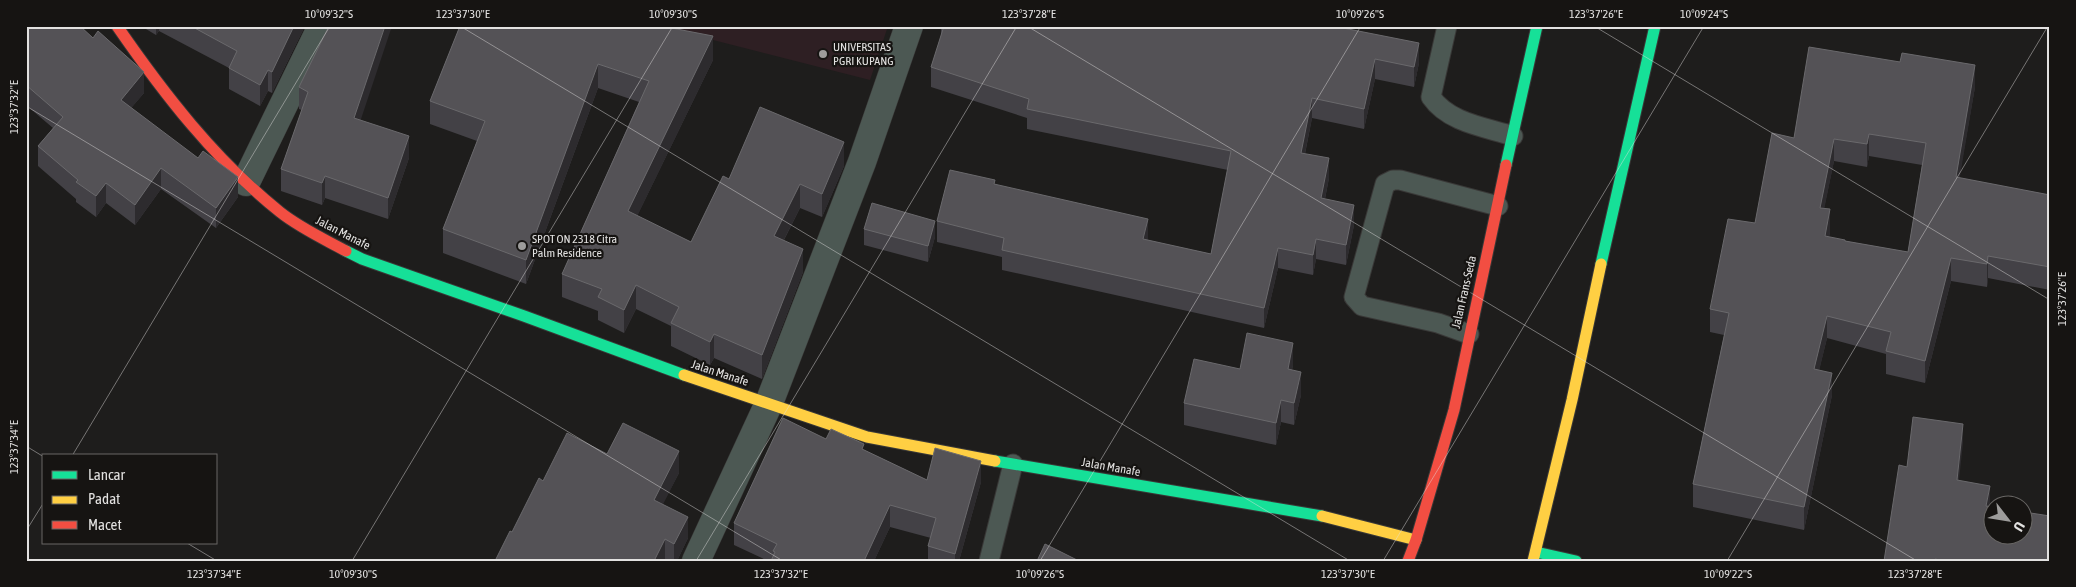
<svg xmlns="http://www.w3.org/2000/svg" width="2076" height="587" font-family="'Asap Condensed',sans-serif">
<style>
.education{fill:#2e1f23}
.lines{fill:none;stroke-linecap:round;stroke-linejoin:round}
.lane-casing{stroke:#393837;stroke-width:21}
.street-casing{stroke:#393837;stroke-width:29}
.fast-casing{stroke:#393837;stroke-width:13}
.slow-casing{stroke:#393837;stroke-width:13}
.jam-casing{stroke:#393837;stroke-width:13}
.lane{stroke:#4c5853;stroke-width:19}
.street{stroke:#4c5853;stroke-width:28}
.fast{stroke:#16e098;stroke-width:11}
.slow{stroke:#ffcf43;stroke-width:11}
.jam{stroke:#f24e42;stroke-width:11}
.wall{fill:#434146;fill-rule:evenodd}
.shaded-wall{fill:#2d2b2e}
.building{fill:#545256;stroke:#6a696c;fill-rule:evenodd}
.ticks{fill:none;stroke:#e2e1e0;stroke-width:1;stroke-opacity:0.45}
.poi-dot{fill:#9d9c9b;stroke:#161412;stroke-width:2}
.labels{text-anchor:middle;stroke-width:4.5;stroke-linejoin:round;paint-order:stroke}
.poi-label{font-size:12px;fill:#e2e1e0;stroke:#161412;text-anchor:start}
.street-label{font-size:12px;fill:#e2e1e0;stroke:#161412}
.neatline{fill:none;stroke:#e2e1e0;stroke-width:2}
.ticks-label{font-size:12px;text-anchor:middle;fill:#e2e1e0}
</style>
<rect width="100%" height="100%" fill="#1e1d1c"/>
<path class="education" d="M 649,26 L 888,26 L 870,80 L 666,28 Z"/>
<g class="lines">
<g class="lane-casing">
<path id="lane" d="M 1447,26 L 1431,97 C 1449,123 1485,127 1513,136
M 1469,334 L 1438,323 L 1362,306 L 1354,297 L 1385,184 L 1393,180 L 1400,180 L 1498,206
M 989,561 L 1013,464"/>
</g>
<g class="street-casing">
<path id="street" d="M 246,182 L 322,26
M 696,561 L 769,403 L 862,162 L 909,26"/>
</g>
<g class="fast-casing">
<path id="fast" d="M 1506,165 L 1537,26
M 346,251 L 362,259 L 524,316 L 684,375
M 1601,264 L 1655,26
M 995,461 L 1322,516
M 1536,552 L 1576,561"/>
</g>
<g class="slow-casing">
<path id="slow" d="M 684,375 L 867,437 L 995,461
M 1322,516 L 1416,540
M 1533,561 L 1572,400 L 1601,264"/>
</g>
<g class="jam-casing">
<path id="jam" d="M 117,26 C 164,94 215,160 280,212 C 300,228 324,239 346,251
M 1408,561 L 1416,540 L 1454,410 L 1506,165"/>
</g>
<use href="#lane" class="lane"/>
<use href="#street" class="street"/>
<use href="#fast" class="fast"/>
<use href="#slow" class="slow"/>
<use href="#jam" class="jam"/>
</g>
<path class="wall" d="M 26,26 L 144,93 L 131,108 L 238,197 L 216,228 L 161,189 L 135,225 L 106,203 L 96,217 L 76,202 L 76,199 L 38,166 L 38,146 L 53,128 L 26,105 Z
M 141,26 L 305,26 L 272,93 L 268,91 L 260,106 L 229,89 L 229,68 L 159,31 L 156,35 Z
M 460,26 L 713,60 L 637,216 L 691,242 L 729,179 L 844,166 L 822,217 L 800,208 L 784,240 L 803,272 L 762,379 L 714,358 L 710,365 L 671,346 L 671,326 L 636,309 L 624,333 L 598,320 L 598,311 L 562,297 L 562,274 L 639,102 L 598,88 L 526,284 L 443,253 L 443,229 L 477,141 L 430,124 L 430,101 Z
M 941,26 L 1333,26 L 1419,63 L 1414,87 L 1375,79 L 1364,129 L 1312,118 L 1305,154 L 1329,178 L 1325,199 L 1354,225 L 1346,265 L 1316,259 L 1313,275 L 1278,268 L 1264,328 L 1002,270 L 1002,257 L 937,242 L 937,221 L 995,184 L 1148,239 L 1147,240 L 1211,254 L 1228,170 L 1027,129 L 1027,118 L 931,87 L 931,67 L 941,37 Z
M 1900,62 L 1975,87 L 1959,178 L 2050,195 L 2050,290 L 1988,278 L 1987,287 L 1951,281 L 1925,383 L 1886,374 L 1886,354 L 1827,338 L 1819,370 L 1832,395 L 1804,530 L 1693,507 L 1693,484 L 1724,335 L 1710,332 L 1710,309 L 1755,223 L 1794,138 ZM 1869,156 L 1922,165 L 1908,252 L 1845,241 L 1829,237 L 1830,232 L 1824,208 L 1834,161 L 1867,167 Z
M 299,87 L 360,120 L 409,158 L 388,219 L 325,198 L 322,205 L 281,191 L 281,169 L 302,110 L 299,109 Z
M 864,229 L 935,237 L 928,262 L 864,245 Z
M 1293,365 L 1292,370 L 1301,395 L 1294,425 L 1281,422 L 1276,445 L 1184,425 L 1184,403 L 1240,369 Z
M 826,439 L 864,450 L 927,480 L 981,482 L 959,561 L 928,561 L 928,546 L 931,538 L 890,527 L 874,561 L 768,561 L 734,545 L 734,523 Z
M 607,454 L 679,473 L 662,505 L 688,538 L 677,561 L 495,561 L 543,481 Z"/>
<path class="shaded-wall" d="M 156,26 L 159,26 L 159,31 L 156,35 Z
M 294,26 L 305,26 L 272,93 L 272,72 Z
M 385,26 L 392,26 L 354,140 L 354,118 Z
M 713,36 L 713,60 L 628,235 L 628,211 Z
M 1419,43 L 1419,63 L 1414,87 L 1414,67 Z
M 1375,59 L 1375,79 L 1364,129 L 1364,109 Z
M 598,64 L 598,88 L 526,284 L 526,260 Z
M 1975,65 L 1975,87 L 1956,200 L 1956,177 Z
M 268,70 L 268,91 L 260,106 L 260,85 Z
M 144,72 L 144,93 L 121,120 L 121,100 Z
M 1312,98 L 1312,118 L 1301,173 L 1301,153 Z
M 1869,134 L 1869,156 L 1867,167 L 1867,144 Z
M 409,136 L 409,158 L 388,219 L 388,198 Z
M 1834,139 L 1834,161 L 1820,230 L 1820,208 Z
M 844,142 L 844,166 L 822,217 L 822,194 Z
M 1329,158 L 1329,178 L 1321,218 L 1321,198 Z
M 161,168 L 161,189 L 135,225 L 135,205 Z
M 325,176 L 325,198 L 322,205 L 322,183 Z
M 238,177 L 238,197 L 216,228 L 216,208 Z
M 106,183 L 106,203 L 96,217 L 96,196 Z
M 800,184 L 800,208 L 774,259 L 774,236 Z
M 1354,205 L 1354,225 L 1346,265 L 1346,245 Z
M 1830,209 L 1830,232 L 1825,259 L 1825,236 Z
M 1148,219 L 1148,239 L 1143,259 L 1143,239 Z
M 935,221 L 935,237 L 928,262 L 928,246 Z
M 1316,239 L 1316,259 L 1313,275 L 1313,255 Z
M 1278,248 L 1278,268 L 1264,328 L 1264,308 Z
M 803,249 L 803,272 L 762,379 L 762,355 Z
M 1988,256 L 1988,278 L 1987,287 L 1987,264 Z
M 1951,258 L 1951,281 L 1925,383 L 1925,361 Z
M 636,285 L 636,309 L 624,333 L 624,310 Z
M 1827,316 L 1827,338 L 1814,392 L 1814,369 Z
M 714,334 L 714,358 L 710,365 L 710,342 Z
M 1293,343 L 1293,365 L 1288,392 L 1288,369 Z
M 1301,372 L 1301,395 L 1294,425 L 1294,403 Z
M 1832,373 L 1832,395 L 1804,530 L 1804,507 Z
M 1281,400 L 1281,422 L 1276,445 L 1276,423 Z
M 1963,424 L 1963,443 L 1957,499 L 1957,480 Z
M 679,451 L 679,473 L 654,522 L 654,500 Z
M 981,461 L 981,482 L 959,561 L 955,561 L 955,554 Z
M 1990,486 L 1990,504 L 1986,524 L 1986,506 Z
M 890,505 L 890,527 L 874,561 L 864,561 Z
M 688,517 L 688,538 L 677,561 L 674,561 L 674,544 Z
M 665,539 L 665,561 L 654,561 Z
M 2050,543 L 2050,561 L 2047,561 Z"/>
<path class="building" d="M 26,26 L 80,26 L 93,38 L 98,31 L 144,72 L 121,100 L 198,158 L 203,151 L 238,177 L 216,208 L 161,168 L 135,205 L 106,183 L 96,196 L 76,182 L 78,180 L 38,146 L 63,117 L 26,85 Z
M 191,26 L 294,26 L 272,72 L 268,70 L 260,85 L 229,68 L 237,51 Z
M 329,26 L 385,26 L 354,118 L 409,136 L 388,198 L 325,176 L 322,183 L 281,169 L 308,92 L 299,87 Z
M 460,26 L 661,26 L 713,36 L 628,211 L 691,242 L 723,176 L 729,179 L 760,107 L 844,142 L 822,194 L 800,184 L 774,236 L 803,249 L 762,355 L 714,334 L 710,342 L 671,323 L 679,307 L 636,285 L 624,310 L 598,297 L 602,289 L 562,274 L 649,81 L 598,64 L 526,260 L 443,229 L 485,121 L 430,101 Z
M 944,26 L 1333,26 L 1419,43 L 1414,67 L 1375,59 L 1364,109 L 1312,98 L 1301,153 L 1329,158 L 1321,198 L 1354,205 L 1346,245 L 1316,239 L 1313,255 L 1278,248 L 1264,308 L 1002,250 L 1004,238 L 937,221 L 950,170 L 995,180 L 994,184 L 1148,219 L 1143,239 L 1211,254 L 1231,151 L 1027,109 L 1029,99 L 931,67 Z
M 1809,47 L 1900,62 L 1902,53 L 1975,65 L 1956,177 L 2050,195 L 2050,267 L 1988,256 L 1987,264 L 1951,258 L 1925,361 L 1886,351 L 1891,332 L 1827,316 L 1814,369 L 1832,373 L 1804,507 L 1693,484 L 1729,313 L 1710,309 L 1728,219 L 1755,223 L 1772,133 L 1794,138 ZM 1869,134 L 1926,143 L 1908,252 L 1845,241 L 1845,240 L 1825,236 L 1830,209 L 1820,208 L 1834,139 L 1867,144 Z
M 872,203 L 935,221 L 928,246 L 864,229 Z
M 1247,333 L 1293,343 L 1288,369 L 1301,372 L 1294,403 L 1281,400 L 1276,423 L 1184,403 L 1194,359 L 1240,369 Z
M 1913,417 L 1963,424 L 1957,480 L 1990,486 L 1986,506 L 1994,507 L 1994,534 L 2024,534 L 2024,512 L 2050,516 L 2050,543 L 2047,561 L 1946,561 L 1935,559 L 1935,561 L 1884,561 L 1899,465 L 1907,467 Z
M 783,418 L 826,439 L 831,429 L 864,444 L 862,449 L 927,480 L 935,448 L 981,461 L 955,554 L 928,546 L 936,518 L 890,505 L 864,561 L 771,561 L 775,552 L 773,551 L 777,544 L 734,523 Z
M 623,423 L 679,451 L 654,500 L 688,517 L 674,544 L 665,539 L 654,561 L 495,561 L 510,531 L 512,532 L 539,478 L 543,481 L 567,433 L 607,454 Z
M 1045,544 L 1079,561 L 1037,561 Z"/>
<path class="ticks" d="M 460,26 L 1350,561M 1027,26 L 1917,561M 1594,26 L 2050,300M 26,106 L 783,561M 26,446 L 44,457M 72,456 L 330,26M 26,531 L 44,502M 187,543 L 217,561M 352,561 L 673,26M 696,561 L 1017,26M 1040,561 L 1361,26M 1383,561 L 1704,26M 1727,561 L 2048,26"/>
<g class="poi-dot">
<circle cx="823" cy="54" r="5"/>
<circle cx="522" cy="246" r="5"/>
</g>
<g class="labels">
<g class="poi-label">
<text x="833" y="51">UNIVERSITAS<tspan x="833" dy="14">PGRI KUPANG</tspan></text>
<text x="532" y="243">SPOT ON 2318 Citra<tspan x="532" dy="14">Palm Residence</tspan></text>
</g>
<g class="street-label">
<text transform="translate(343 233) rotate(27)" y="4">Jalan Manafe</text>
<text transform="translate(1464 292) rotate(-77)" y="4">Jalan Frans-Seda</text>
<text transform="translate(720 373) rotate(18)" y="4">Jalan Manafe</text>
<text transform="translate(1111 467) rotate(10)" y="4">Jalan Manafe</text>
</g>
</g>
<rect width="2076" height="587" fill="none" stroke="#161412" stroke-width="55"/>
<rect x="42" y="454" width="175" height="90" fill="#161412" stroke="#686664"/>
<rect x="52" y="471" width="25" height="8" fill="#16e098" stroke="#686664"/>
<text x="88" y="480" font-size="15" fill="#e2e1e0">Lancar</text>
<rect x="52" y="496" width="25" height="8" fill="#ffcf43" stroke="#686664"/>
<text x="88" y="504" font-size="15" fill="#e2e1e0">Padat</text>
<rect x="52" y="521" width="25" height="8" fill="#f24e42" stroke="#686664"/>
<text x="88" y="530" font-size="15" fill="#e2e1e0">Macet</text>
<g transform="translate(2008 520) rotate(121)"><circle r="24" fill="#161412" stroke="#686664"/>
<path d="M0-4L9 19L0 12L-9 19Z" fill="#9d9c9b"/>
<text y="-8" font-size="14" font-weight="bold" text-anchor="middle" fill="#e2e1e0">U</text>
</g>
<rect x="28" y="28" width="2020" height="532" class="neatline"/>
<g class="ticks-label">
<text x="329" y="18">10°09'32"S</text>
<text x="463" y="18">123°37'30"E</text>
<text x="673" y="18">10°09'30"S</text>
<text x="1029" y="18">123°37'28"E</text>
<text x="1360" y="18">10°09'26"S</text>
<text x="1596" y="18">123°37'26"E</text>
<text x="1704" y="18">10°09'24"S</text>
<text transform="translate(14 107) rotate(-90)" y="4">123°37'32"E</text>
<text transform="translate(2062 299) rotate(-90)" y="4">123°37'26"E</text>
<text transform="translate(14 447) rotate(-90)" y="4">123°37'34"E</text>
<text x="214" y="578">123°37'34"E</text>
<text x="353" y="578">10°09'30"S</text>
<text x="781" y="578">123°37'32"E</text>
<text x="1040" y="578">10°09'26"S</text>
<text x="1348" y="578">123°37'30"E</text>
<text x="1728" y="578">10°09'22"S</text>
<text x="1915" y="578">123°37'28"E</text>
</g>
</svg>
